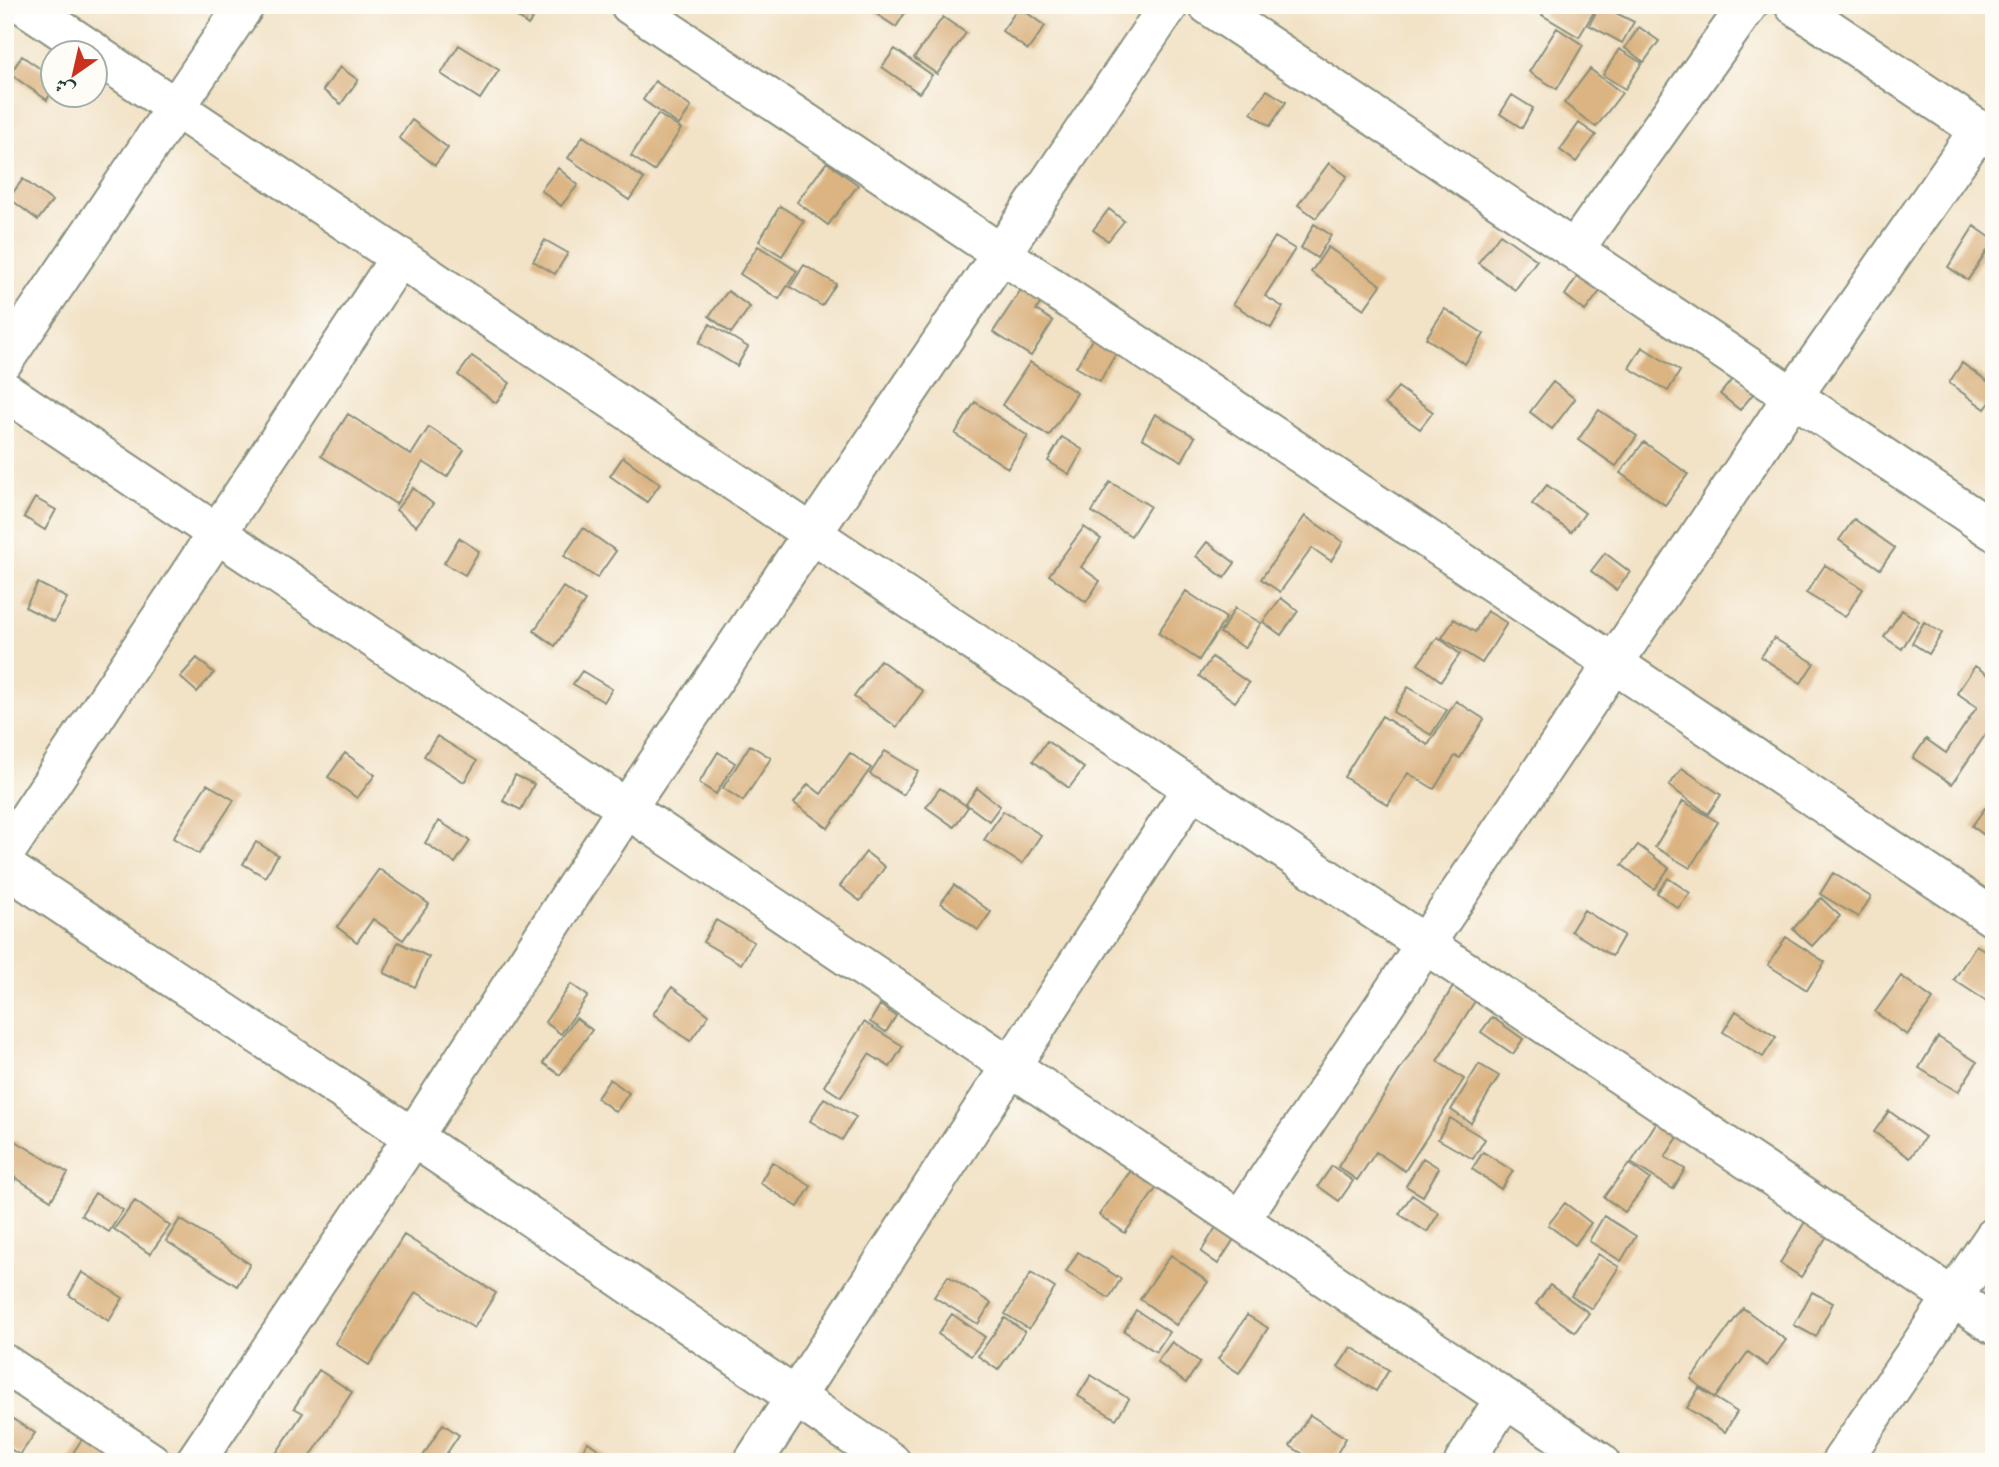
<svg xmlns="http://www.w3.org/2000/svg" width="1999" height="1467" font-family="'IM FELL Great Primer',Amiri,serif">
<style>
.building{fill:#dbb482}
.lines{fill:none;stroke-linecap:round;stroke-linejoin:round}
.minor-casing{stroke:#88907d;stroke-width:42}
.minor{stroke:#fff;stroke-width:38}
</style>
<rect width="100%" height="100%" fill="#fdfcf7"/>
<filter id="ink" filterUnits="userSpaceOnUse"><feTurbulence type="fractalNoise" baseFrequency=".0143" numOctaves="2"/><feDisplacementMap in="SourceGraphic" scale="14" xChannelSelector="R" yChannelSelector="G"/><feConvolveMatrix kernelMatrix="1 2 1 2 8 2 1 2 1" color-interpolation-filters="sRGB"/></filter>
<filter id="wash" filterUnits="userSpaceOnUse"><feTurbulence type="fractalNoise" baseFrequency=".00686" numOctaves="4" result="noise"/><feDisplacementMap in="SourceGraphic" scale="28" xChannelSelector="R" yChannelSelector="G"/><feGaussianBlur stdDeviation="1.57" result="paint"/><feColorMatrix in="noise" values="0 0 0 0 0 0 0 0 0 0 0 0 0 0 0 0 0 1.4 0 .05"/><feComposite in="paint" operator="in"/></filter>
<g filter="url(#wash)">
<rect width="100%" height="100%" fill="#f2e2c6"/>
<g id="blocks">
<path class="building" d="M 502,5 L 543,5 L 528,25 Z
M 863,5 L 910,5 L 896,27 Z
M 1547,5 L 1587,5 L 1595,10 L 1579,37 L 1542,15 Z
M 1600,5 L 1634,22 L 1622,43 L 1589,25 Z
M 1019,7 L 1045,26 L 1028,50 L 1002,31 Z
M 943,17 L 966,33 L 937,74 L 914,58 Z
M 1639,27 L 1659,41 L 1644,62 L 1625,48 Z
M 1557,28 L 1583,45 L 1557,89 L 1529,72 Z
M 459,45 L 499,70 L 480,99 L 441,74 Z
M 895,49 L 932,75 L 919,93 L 882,67 Z
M 1619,49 L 1642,63 L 1625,89 L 1603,75 Z
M 22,56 L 52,77 L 52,91 L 47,100 L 10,74 Z
M 340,67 L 358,80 L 341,104 L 323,90 Z
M 1590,69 L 1622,93 L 1596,127 L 1564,103 Z
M 655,81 L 691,107 L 679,125 L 643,100 Z
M 1267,90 L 1286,102 L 1270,126 L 1251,113 Z
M 1512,95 L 1533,108 L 1522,128 L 1500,114 Z
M 658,114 L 681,129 L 654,171 L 631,156 Z
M 412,120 L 448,148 L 435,165 L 399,138 Z
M 1579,123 L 1596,135 L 1576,162 L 1560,150 Z
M 583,136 L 644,179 L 629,200 L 568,158 Z
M 5,142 L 15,148 L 5,163 Z
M 827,162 L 858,185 L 828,225 L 797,202 Z
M 1329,163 L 1347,176 L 1316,218 L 1298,205 Z
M 558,168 L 578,185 L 561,206 L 541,190 Z
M 23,179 L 52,201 L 38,220 L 9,198 Z
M 780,206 L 804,221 L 782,256 L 759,241 Z
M 1109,209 L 1124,221 L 1108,241 L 1093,230 Z
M 1314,224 L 1331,235 L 1317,258 L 1301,248 Z
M 1974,226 L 1994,240 L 1968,280 L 1948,267 Z
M 1500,234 L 1537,260 L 1515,290 L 1478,263 Z
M 1275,237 L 1295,249 L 1265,296 L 1283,307 L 1271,328 L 1233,304 Z
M 545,240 L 568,253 L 555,274 L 533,261 Z
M 758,246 L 797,271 L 779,299 L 740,274 Z
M 1328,247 L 1381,285 L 1364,309 L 1311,272 Z
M 804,265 L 836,284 L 822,306 L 790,287 Z
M 1579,274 L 1601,290 L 1585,311 L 1565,295 Z
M 1028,279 L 1048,292 L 1036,310 L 1053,321 L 1031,356 L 993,332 Z
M 728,291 L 750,307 L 731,333 L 709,316 Z
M 1445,309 L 1484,334 L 1465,364 L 1426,338 Z
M 710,324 L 748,347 L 737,366 L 699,343 Z
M 1100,326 L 1124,340 L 1100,381 L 1076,367 Z
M 1642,347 L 1680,371 L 1668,391 L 1629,368 Z
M 472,356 L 510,383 L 496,403 L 458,375 Z
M 1030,362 L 1077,393 L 1049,436 L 1002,405 Z
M 1962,363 L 1994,386 L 1994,397 L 1985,409 L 1949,383 Z
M 1734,377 L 1754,393 L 1740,410 L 1720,394 Z
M 1553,382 L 1575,399 L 1552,429 L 1530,412 Z
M 1398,387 L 1433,412 L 1420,429 L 1385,404 Z
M 975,402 L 1028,436 L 1008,468 L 955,434 Z
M 1599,410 L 1637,436 L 1616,466 L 1578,440 Z
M 348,414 L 411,455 L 429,427 L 464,450 L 447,477 L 423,462 L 396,504 L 321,456 Z
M 1155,414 L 1195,437 L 1182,461 L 1142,438 Z
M 1062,437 L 1083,450 L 1069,474 L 1048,461 Z
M 1644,442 L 1688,474 L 1665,505 L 1620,473 Z
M 623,457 L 660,484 L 647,502 L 610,476 Z
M 1110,482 L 1150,506 L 1131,536 L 1092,512 Z
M 1547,485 L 1585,513 L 1571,532 L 1532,504 Z
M 413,488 L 433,504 L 416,526 L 396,510 Z
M 35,498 L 56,510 L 45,530 L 24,517 Z
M 1305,516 L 1343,542 L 1331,561 L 1312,548 L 1280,592 L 1261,579 Z
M 1854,519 L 1895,548 L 1880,569 L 1839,540 Z
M 1084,527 L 1101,539 L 1081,567 L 1100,581 L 1086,602 L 1049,575 Z
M 583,528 L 616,551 L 597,578 L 564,556 Z
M 459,538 L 479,551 L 465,575 L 444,563 Z
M 1207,542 L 1235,563 L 1224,578 L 1196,556 Z
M 1605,553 L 1630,572 L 1616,590 L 1591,571 Z
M 1825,565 L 1863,589 L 1845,617 L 1806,593 Z
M 38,583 L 67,598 L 54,622 L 25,607 Z
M 563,587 L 585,601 L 555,646 L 534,631 Z
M 1186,591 L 1226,618 L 1199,660 L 1158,633 Z
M 1281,598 L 1298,611 L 1281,635 L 1263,622 Z
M 1235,608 L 1261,623 L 1245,648 L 1220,633 Z
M 1902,610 L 1919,621 L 1902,649 L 1884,637 Z
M 1487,611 L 1507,623 L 1482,663 L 1442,638 L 1454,619 L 1475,632 Z
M 1924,622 L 1942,633 L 1929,654 L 1912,643 Z
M 1438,637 L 1460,654 L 1441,681 L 1418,664 Z
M 1774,638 L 1814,663 L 1801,683 L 1761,657 Z
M 1212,657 L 1249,683 L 1235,702 L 1199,676 Z
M 197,658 L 214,673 L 197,692 L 180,677 Z
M 880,660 L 923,691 L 897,727 L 854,697 Z
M 1975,666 L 1994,679 L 1994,722 L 1952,784 L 1913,758 L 1926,739 L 1946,753 L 1977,707 L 1957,693 Z
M 582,671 L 612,689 L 604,702 L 573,684 Z
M 1408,687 L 1447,710 L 1431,735 L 1393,712 Z
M 1456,701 L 1484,719 L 1460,758 L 1455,756 L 1434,789 L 1408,773 L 1388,805 L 1344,777 L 1382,716 L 1428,745 Z
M 437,736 L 477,761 L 464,782 L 424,756 Z
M 1047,741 L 1084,768 L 1069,788 L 1033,761 Z
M 750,745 L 771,758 L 743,801 L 723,788 Z
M 885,751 L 918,771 L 903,795 L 870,774 Z
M 718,752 L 735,763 L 716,794 L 699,783 Z
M 345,753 L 375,775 L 357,798 L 328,777 Z
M 850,753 L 871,768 L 828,828 L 794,803 L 808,784 L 821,794 Z
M 1682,768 L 1721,795 L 1708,814 L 1669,786 Z
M 515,775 L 534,784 L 521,810 L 503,801 Z
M 207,784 L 234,800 L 199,854 L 173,838 Z
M 940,788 L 968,807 L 954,827 L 926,807 Z
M 977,788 L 1000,806 L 989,821 L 966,804 Z
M 1683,801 L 1718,822 L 1690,868 L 1655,847 Z
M 1985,808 L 1994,814 L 1994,842 L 1972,826 Z
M 1003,811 L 1041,835 L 1022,864 L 984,840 Z
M 439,821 L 470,841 L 455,863 L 425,843 Z
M 256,842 L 278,855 L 265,877 L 243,864 Z
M 1638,845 L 1669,868 L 1654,889 L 1622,865 Z
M 866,852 L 885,867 L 860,901 L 840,886 Z
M 379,869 L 429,904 L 403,940 L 373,919 L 357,942 L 337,927 Z
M 1833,873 L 1871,897 L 1858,917 L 1820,894 Z
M 1668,878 L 1690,893 L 1678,908 L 1657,893 Z
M 954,885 L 991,912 L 978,930 L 941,903 Z
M 1821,898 L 1840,916 L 1812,946 L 1793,929 Z
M 1584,910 L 1624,935 L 1612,956 L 1571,931 Z
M 716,920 L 754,942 L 741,964 L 703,942 Z
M 1786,937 L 1825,962 L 1807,990 L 1768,965 Z
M 398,942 L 429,957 L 415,987 L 384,973 Z
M 1976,945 L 1994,956 L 1994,1006 L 1954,980 Z
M 1901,976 L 1933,999 L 1907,1035 L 1875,1012 Z
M 571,984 L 588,996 L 561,1034 L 545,1022 Z
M 672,987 L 709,1015 L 690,1041 L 653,1014 Z
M 1453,987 L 1475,1001 L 1437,1061 L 1464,1079 L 1405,1171 L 1376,1152 L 1357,1180 L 1338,1167 Z
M 880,1005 L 896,1016 L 886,1032 L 870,1022 Z
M 1736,1011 L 1776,1037 L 1763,1057 L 1723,1032 Z
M 1492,1017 L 1523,1039 L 1513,1054 L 1481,1032 Z
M 576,1018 L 592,1030 L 560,1075 L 543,1063 Z
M 864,1022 L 903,1046 L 890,1067 L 869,1054 L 841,1097 L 824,1086 Z
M 1938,1037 L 1977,1062 L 1958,1092 L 1919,1068 Z
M 1479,1064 L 1499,1076 L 1471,1123 L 1451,1110 Z
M 610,1079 L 629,1093 L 616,1112 L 597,1098 Z
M 824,1098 L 856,1117 L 842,1140 L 810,1121 Z
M 1889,1111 L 1925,1137 L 1910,1158 L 1874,1132 Z
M 1450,1118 L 1485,1139 L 1473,1159 L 1438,1139 Z
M 1658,1120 L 1680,1134 L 1665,1157 L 1685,1169 L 1673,1189 L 1631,1163 Z
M 14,1140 L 68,1173 L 51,1200 L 5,1171 L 5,1154 Z
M 1483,1152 L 1513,1171 L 1501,1189 L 1472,1169 Z
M 1423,1158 L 1439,1168 L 1423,1196 L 1406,1186 Z
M 772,1162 L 811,1186 L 798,1207 L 760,1183 Z
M 1629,1164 L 1650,1179 L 1625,1212 L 1604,1197 Z
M 1332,1166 L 1353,1181 L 1339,1201 L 1318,1186 Z
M 1132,1169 L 1157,1187 L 1125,1233 L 1099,1215 Z
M 5,1174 L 15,1180 L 5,1196 Z
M 95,1193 L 123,1210 L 109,1232 L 81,1215 Z
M 1412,1195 L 1439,1213 L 1427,1232 L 1399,1214 Z
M 135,1201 L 170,1226 L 150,1254 L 114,1229 Z
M 1565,1203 L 1591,1223 L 1575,1245 L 1548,1225 Z
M 1604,1216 L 1636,1236 L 1621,1261 L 1589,1241 Z
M 180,1219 L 250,1264 L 237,1286 L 166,1241 Z
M 1806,1220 L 1829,1233 L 1801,1277 L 1780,1263 Z
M 1216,1227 L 1234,1239 L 1218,1264 L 1201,1252 Z
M 404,1235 L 496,1293 L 474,1328 L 416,1292 L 369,1365 L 335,1343 Z
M 1078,1252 L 1121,1279 L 1109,1298 L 1066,1272 Z
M 1598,1254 L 1619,1267 L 1592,1309 L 1571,1296 Z
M 1171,1255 L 1208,1282 L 1176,1325 L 1140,1299 Z
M 82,1272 L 123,1298 L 109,1321 L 69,1295 Z
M 1031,1273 L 1055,1288 L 1029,1329 L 1005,1314 Z
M 948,1276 L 991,1303 L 978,1324 L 934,1297 Z
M 1550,1285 L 1589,1313 L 1575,1332 L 1536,1304 Z
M 1812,1292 L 1833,1303 L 1816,1337 L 1794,1325 Z
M 1743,1308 L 1786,1340 L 1767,1366 L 1748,1352 L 1715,1398 L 1691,1379 Z
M 1136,1310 L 1169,1332 L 1156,1352 L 1124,1331 Z
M 952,1314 L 985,1337 L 971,1356 L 938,1334 Z
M 1247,1315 L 1268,1328 L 1239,1373 L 1218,1359 Z
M 1005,1318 L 1025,1332 L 998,1370 L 978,1356 Z
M 1172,1342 L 1200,1362 L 1186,1383 L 1157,1362 Z
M 1351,1347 L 1389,1370 L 1376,1391 L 1338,1367 Z
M 319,1370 L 352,1392 L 307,1462 L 279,1462 L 273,1458 L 303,1413 L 294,1408 Z
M 1091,1375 L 1129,1399 L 1116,1419 L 1078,1396 Z
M 1699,1388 L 1737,1412 L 1725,1432 L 1687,1408 Z
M 5,1414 L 35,1433 L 20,1455 L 5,1446 Z
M 1310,1415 L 1346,1438 L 1332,1462 L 1316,1462 L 1290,1446 Z
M 443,1424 L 459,1435 L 441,1462 L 425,1462 L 421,1459 Z
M 86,1433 L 119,1462 L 67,1462 Z
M 588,1442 L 609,1457 L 606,1462 L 574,1462 Z"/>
</g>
</g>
<g filter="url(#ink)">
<use href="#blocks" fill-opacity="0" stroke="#88907d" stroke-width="2"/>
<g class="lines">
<g class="minor-casing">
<path id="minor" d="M 24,5 L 94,52
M 630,5 L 1994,918
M 1208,5 L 1994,531
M 1794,5 L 1994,140
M 94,53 L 1994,1325
M 1574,250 L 1748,5
M 5,359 L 245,5
M 5,391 L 1600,1462
M 5,853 L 400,257
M 5,867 L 413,1137 L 891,1462
M 1240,1220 L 1793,396 L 1979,130
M 5,1364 L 151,1462
M 195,1462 L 413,1137 L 627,808 L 1169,5
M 753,1462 L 1192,788
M 1464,1462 L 1505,1398
M 1841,1462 L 1994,1237"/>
</g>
<use href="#minor" class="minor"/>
</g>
</g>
<rect width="1999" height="1467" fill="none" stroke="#fdfcf7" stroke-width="28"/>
<g transform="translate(74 74) rotate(214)"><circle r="33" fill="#fdfcf7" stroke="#a4b0a9" stroke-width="2"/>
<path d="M0-5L12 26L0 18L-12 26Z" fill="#c8321e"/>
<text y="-10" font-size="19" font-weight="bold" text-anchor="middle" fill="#1f3d34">ش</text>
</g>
</svg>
